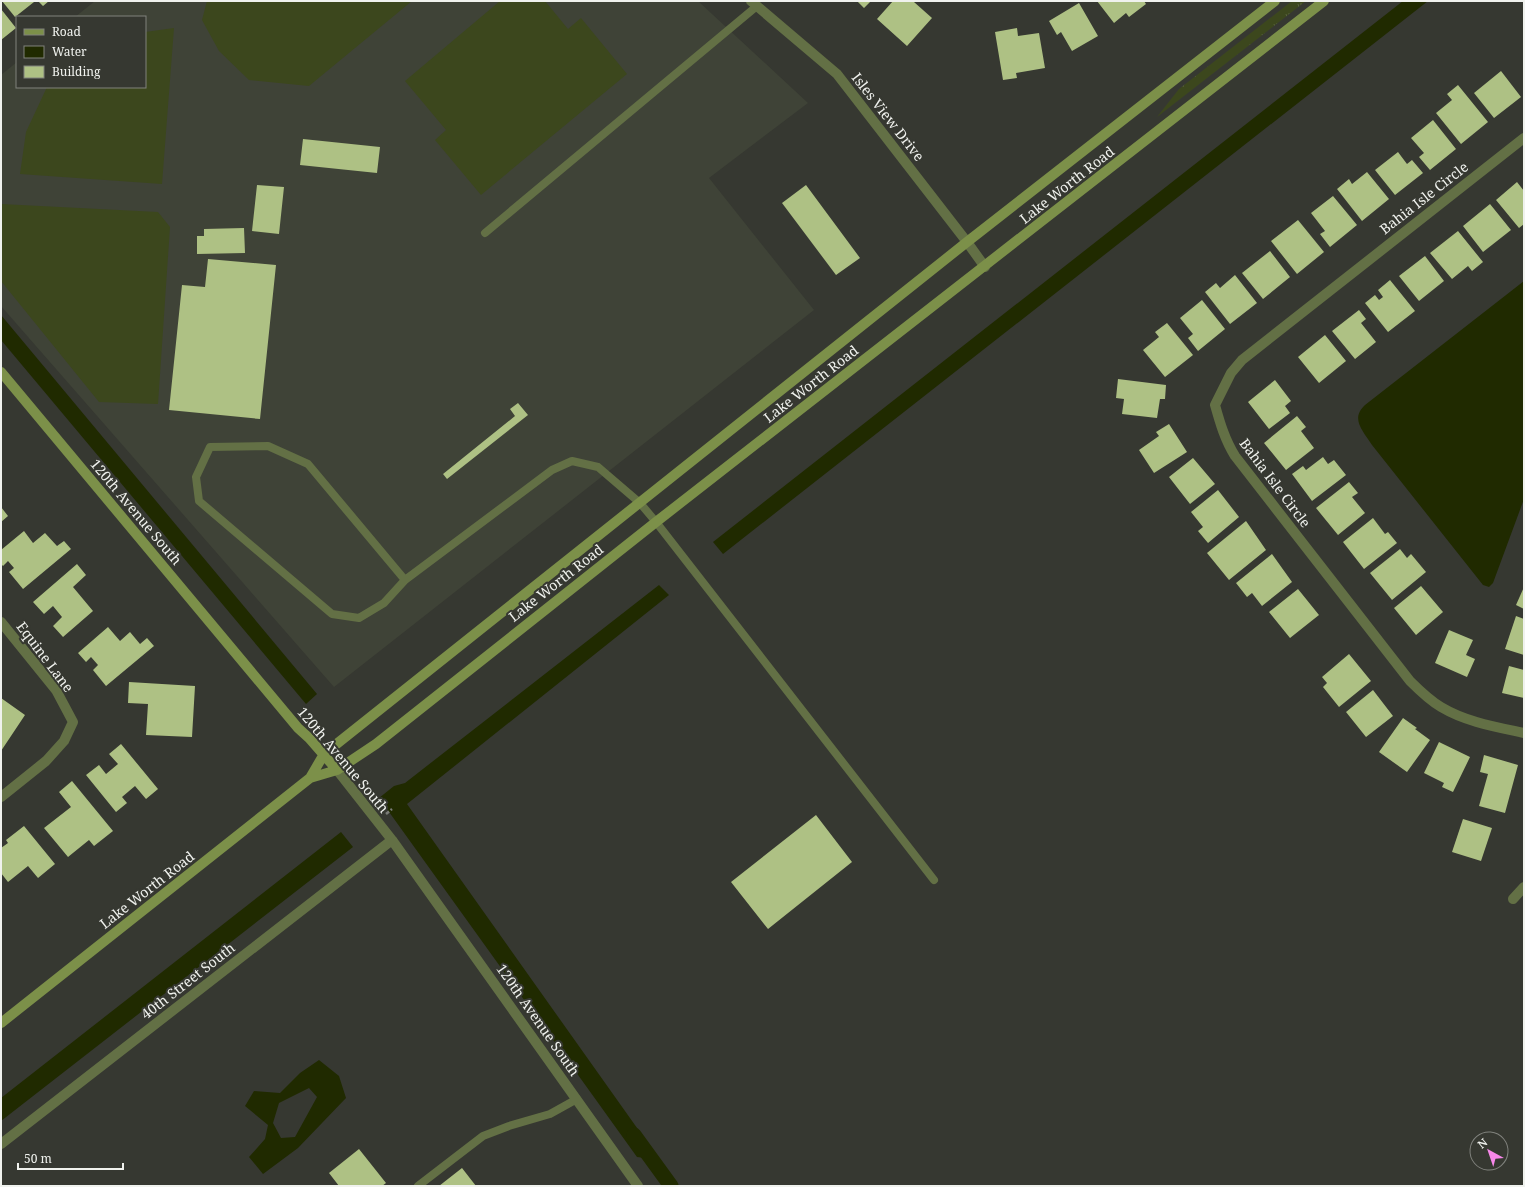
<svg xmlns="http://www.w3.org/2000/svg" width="1525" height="1187" font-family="'Noto Serif',serif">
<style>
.built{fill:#3f4337}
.grass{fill:url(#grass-tufts)}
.pitch{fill:#3c471d}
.water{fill:#202a00;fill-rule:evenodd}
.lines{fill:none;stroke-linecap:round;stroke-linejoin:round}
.canal{stroke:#202a00;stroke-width:15}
.building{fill:#aec184}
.path{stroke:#7a7c77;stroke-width:2.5;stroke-dasharray:4 2;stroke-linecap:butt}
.lane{stroke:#637045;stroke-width:8}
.street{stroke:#637045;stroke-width:10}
.secondary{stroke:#7c9049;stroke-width:10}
.labels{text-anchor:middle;stroke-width:4;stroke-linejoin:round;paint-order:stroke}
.street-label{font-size:14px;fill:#f0f2ee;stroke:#363831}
</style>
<defs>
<pattern id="grass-tufts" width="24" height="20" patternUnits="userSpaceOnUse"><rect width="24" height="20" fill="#3c471d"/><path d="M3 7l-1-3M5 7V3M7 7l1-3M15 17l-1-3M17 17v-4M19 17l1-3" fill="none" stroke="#58623e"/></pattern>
</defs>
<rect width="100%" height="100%" fill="#363831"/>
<path class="built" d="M 95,1 L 698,1 L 808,103 L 709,178 L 814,310 L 334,687 L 1,306 L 1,75 L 17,62 L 17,87 L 145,87 L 145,17 L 75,17 Z"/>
<path class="grass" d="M 1292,1 L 1306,1 L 1157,117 L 1179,89 Z"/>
<path class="pitch" d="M 207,1 L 412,1 L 309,86 L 249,80 L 219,51 L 202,20 Z
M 500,1 L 545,1 L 568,29 L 581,18 L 627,74 L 481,195 L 435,140 L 446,130 L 405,81 Z
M 174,28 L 162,184 L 20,174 L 26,132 L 47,87 L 145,87 L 145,32 Z
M 1,204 L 158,212 L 170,227 L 158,404 L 99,402 L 1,281 Z"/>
<path class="water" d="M 1403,1 L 1428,1 L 723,554 L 713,542 Z
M 1524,281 L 1524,499 L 1493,583 L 1489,587 L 1483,585 L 1372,445 C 1363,431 1350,419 1365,405 Z
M 1,315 L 317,694 L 306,704 L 1,340 Z
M 659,585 L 669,595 L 407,804 L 647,1142 L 645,1158 L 637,1157 L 379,798 L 394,786 L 405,783 Z
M 341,832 L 353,847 L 1,1121 L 1,1098 Z
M 319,1060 L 339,1076 L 346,1098 L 298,1148 L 263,1174 L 249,1157 L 265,1139 L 268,1125 L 245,1106 L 254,1091 L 280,1093 L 300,1073 ZM 309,1088 L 317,1097 L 295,1137 L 281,1138 L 273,1123 L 279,1103 Z"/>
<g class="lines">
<path class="canal" d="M 634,1135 L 671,1186"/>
</g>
<path class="building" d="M 2,1 L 33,1 L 34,2 L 15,17 Z
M 38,1 L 49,1 L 43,6 Z
M 857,1 L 871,1 L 864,8 Z
M 893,1 L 915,1 L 914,2 L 932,18 L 907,46 L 877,19 Z
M 1097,1 L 1144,1 L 1146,4 L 1129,17 L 1126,13 L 1114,23 Z
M 1079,3 L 1098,36 L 1072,51 L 1061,32 L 1057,35 L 1049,21 Z
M 1,9 L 16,28 L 1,40 Z
M 1017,28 L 1018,36 L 1039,33 L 1045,68 L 1016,73 L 1017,78 L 1003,80 L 995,32 Z
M 1501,71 L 1521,97 L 1494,118 L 1474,93 Z
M 1458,85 L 1488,122 L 1461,144 L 1436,113 L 1452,100 L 1447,94 Z
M 1433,120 L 1456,149 L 1430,170 L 1419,157 L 1424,153 L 1411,138 Z
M 303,139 L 380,147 L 377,173 L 300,165 Z
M 1398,152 L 1407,164 L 1412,160 L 1423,173 L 1395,195 L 1375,170 Z
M 1367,172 L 1389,199 L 1362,221 L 1337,189 L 1349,179 L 1352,184 Z
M 1517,182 L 1524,191 L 1524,224 L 1519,228 L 1496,200 Z
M 257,185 L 284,187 L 279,234 L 252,231 Z
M 806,185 L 860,258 L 836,275 L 782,203 Z
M 1333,196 L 1357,225 L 1330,247 L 1320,234 L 1325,231 L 1311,213 Z
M 1490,204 L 1511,230 L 1483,252 L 1463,226 Z
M 1298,220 L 1324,252 L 1297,274 L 1271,241 Z
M 244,228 L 245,253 L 197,254 L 197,236 L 204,236 L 204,229 Z
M 1458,231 L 1483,262 L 1472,271 L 1468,266 L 1452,279 L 1430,253 Z
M 1270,251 L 1290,277 L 1263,299 L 1242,273 Z
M 1425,256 L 1444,281 L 1419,301 L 1399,276 Z
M 208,259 L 276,265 L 260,419 L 169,410 L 182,285 L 205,287 Z
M 1235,275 L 1257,303 L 1230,324 L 1205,292 L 1216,283 L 1220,288 Z
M 1390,280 L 1415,311 L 1388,332 L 1365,303 L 1375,295 L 1379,300 L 1383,297 L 1378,290 Z
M 1202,300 L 1225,329 L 1198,351 L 1188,338 L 1193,334 L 1180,318 Z
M 1359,310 L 1366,319 L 1361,323 L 1376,342 L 1355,359 L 1332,331 Z
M 1167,323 L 1193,355 L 1165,377 L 1143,350 L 1159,337 L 1155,332 Z
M 1325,335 L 1346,361 L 1319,383 L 1298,357 Z
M 1118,379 L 1166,385 L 1165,399 L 1160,399 L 1157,418 L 1122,414 L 1124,399 L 1116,398 Z
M 1275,380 L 1291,401 L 1285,406 L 1290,413 L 1269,429 L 1248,402 Z
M 518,403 L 528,415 L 447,479 L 443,474 L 515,416 L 510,409 Z
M 1297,416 L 1306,427 L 1301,431 L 1314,448 L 1286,470 L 1264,443 Z
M 1169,424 L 1187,452 L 1154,473 L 1139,450 L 1159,436 L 1156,432 Z
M 1323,457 L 1328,464 L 1334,460 L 1346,475 L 1312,501 L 1292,474 L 1303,466 L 1306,470 Z
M 1193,458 L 1215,484 L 1190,504 L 1169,477 Z
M 1349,482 L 1358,493 L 1352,497 L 1365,513 L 1338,535 L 1316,508 Z
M 1218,490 L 1239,517 L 1208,543 L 1198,531 L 1203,527 L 1191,512 Z
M 1,507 L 8,516 L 1,522 Z
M 1373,518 L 1385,534 L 1388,532 L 1397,543 L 1364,569 L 1343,542 Z
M 1246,521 L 1266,550 L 1229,580 L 1207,553 Z
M 24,531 L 33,543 L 45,533 L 57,546 L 64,541 L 71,549 L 23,589 L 9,572 L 14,568 L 8,561 L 3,566 L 1,564 L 1,550 Z
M 1400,549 L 1407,558 L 1411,554 L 1426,572 L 1392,600 L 1370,573 Z
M 1272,554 L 1292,582 L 1262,606 L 1252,593 L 1247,597 L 1236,583 Z
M 77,564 L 86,575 L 73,587 L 93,611 L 63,637 L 53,626 L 62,617 L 53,606 L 44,614 L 33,602 Z
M 1421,586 L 1443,612 L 1416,635 L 1394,608 Z
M 1524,587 L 1524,609 L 1516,605 Z
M 1298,589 L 1319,615 L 1290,638 L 1269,612 Z
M 1516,616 L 1524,619 L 1524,655 L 1505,649 Z
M 108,627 L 120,641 L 130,632 L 140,644 L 147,638 L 154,646 L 106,686 L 93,670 L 98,665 L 91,657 L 86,662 L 78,653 Z
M 1449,630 L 1473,640 L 1466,655 L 1475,659 L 1467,677 L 1435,663 Z
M 1349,654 L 1371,681 L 1339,707 L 1323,687 L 1327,683 L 1322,677 Z
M 1509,666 L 1524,670 L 1524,698 L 1502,693 Z
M 129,682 L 195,686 L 192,737 L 146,735 L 148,704 L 128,703 Z
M 1373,690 L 1393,716 L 1366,737 L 1346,712 Z
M 1,698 L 25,715 L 1,751 Z
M 1403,718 L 1417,728 L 1415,729 L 1430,740 L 1407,772 L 1379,752 Z
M 1439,742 L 1470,757 L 1453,792 L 1442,787 L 1444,783 L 1424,773 Z
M 121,744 L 158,789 L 146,799 L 135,786 L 122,797 L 127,803 L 116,812 L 86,775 L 99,765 L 106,774 L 118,764 L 109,754 Z
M 1484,755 L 1518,765 L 1505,813 L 1479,806 L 1488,774 L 1480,772 Z
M 72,781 L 113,831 L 94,846 L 89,840 L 68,857 L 44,828 L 71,807 L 59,792 Z
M 816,815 L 852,862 L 768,929 L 731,882 Z
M 1463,819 L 1492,828 L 1481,861 L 1452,852 Z
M 24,826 L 55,864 L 38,878 L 28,866 L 8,882 L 1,873 L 1,848 L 8,843 L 6,840 Z
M 359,1149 L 386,1183 L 382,1186 L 339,1186 L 329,1173 Z
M 462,1168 L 476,1186 L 439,1186 Z"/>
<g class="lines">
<path class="path" d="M 386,814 L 392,809"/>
<path class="lane" d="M 485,233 L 757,6
M 405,580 L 308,464 L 268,446 L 210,447 L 196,477 L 199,501 L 332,614 L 359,618 L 384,603 L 405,580 L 552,470 L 572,461 L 598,467 L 640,503 L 656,522 L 934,880
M 418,1186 L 483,1136 L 509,1126 L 550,1114 L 577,1099"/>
<path class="street" d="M 751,1 L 837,74 L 967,242 L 985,267
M 1524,138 L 1242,360 L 1231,373 L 1215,405 C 1220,423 1225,440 1235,456 L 1410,681 C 1420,691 1429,700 1441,707 C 1466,722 1496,727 1524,733
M 1,622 L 56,690 L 73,722 L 64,741 L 46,761 L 1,797
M 337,770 L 392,840 L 638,1186
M 1513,899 L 1524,887
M 1,1144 L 392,840"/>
<path class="secondary" d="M 1,372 L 298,728 L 309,738 L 337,770
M 310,778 L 324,754 L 967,242 L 1275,1
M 1,1023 L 310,778 L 337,770 L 376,744 L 656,522 L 1324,1"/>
</g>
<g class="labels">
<g class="street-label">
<text transform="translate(888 117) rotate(52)" y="5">Isles View Drive</text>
<text transform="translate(1067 185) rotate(-38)" y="5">Lake Worth Road</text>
<text transform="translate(1424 198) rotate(-38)" y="5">Bahia Isle Circle</text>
<text transform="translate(811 384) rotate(-38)" y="5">Lake Worth Road</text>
<text transform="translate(1275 483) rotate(53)" y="5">Bahia Isle Circle</text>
<text transform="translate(136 512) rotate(50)" y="5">120th Avenue South</text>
<text transform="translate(556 583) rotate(-38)" y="5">Lake Worth Road</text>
<text transform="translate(45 657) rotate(53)" y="5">Equine Lane</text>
<text transform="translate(343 760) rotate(50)" y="5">120th Avenue South</text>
<text transform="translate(147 890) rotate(-38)" y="5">Lake Worth Road</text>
<text transform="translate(188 981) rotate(-38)" y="5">40th Street South</text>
<text transform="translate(538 1020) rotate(55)" y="5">120th Avenue South</text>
</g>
</g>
<rect width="1525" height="1187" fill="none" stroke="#f0f2ee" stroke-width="4"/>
<rect x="16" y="16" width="130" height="72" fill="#363831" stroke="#80827d"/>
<rect x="24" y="29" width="20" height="6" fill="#7c9049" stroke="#80827d"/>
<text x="52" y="36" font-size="12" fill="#f0f2ee">Road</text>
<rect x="24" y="46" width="20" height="12" fill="#202a00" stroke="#80827d"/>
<text x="52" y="56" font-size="12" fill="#f0f2ee">Water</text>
<rect x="24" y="66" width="20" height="12" fill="#aec184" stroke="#80827d"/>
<text x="52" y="76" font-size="12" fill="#f0f2ee">Building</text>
<g transform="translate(1489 1151) rotate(320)"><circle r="19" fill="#363831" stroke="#80827d"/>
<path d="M0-3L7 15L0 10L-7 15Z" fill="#f888ea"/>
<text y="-6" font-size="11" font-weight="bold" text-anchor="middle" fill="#f0f2ee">N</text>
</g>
<path d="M18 1163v6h105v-6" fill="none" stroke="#f0f2ee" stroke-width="2"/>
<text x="24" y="1163" font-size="12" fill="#f0f2ee" stroke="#363831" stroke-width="3" paint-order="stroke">50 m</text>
</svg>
